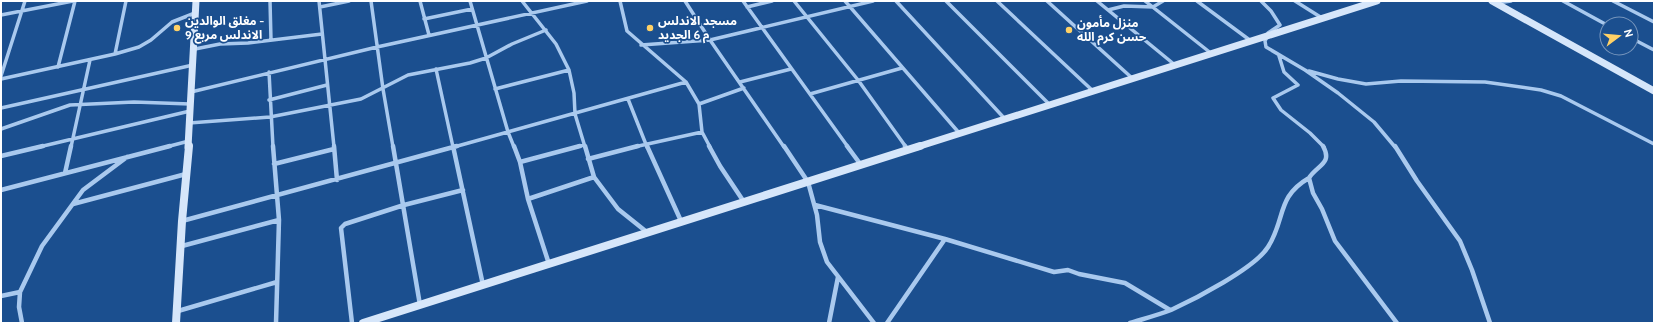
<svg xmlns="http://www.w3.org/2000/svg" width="1655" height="324" font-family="Cabin,'Noto Sans Arabic',sans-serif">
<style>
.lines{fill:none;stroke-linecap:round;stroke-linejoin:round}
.street-far1{stroke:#a9c9ee;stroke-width:3.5}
.street{stroke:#a9c9ee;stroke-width:4.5}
.secondary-far1{stroke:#d6e6fa;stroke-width:7}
.secondary{stroke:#d6e6fa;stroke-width:8}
.poi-dot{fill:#ffd166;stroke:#1b4f8f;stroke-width:1.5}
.labels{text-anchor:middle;stroke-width:3.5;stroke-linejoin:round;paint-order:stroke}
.poi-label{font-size:12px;font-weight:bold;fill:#fff;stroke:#1b4f8f;text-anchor:start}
</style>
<rect width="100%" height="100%" fill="#1b4f8f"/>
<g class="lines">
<path class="street-far1" d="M 270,1 L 271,40
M 319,1 L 334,147
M 371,1 L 383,89 L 393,147
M 420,1 L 429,35
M 470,1 L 508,132 L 514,147
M 522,1 L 556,44 L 569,70 L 574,93 L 575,114 L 585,147
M 620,1 L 627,31 L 686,82 L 699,104 L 702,132 L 710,147
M 685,1 L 710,40 L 784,147
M 743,1 L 848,147
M 794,1 L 858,80 L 906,147
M 845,1 L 960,134
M 896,1 L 1005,119
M 946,1 L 1049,104
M 997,1 L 1093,91
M 1047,1 L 1132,78
M 1097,1 L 1175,65
M 1145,1 L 1212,54
M 1197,1 L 1251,41
M 1261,1 L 1271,11 L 1280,25 L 1268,33
M 1295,1 L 1322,18
M 1563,1 L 1607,25
M 1613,1 L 1654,22
M 1497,3 L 1511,1
M 320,7 L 349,1
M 747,7 L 772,1
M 1108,10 L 1124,6 L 1153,7 L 1163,1
M 1,15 L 73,1
M 424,19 L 472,9
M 1267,37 L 1265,41 L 1266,47 L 1305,70 L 1338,93 L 1374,122 L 1395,147
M 1631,38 L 1654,50
M 641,45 L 710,40 L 873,1
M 195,49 L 220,44 L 248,43 L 322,34
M 115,54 L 126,1
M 1279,56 L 1284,72 L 1298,85 L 1273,98 L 1281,110 L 1310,133 L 1324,147
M 58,67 L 75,1
M 436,69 L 453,147
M 1309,71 L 1338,79 L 1366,84 L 1401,81 L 1485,82 L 1541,90 L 1561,96 L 1654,144
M 269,72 L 273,147
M 1,76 L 25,1
M 1,79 L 115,54 L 139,47 L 151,40 L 172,22 L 195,13
M 740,82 L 791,69
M 495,89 L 569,70
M 191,92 L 377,47 L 587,1
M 810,94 L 902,68
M 628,99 L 647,147
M 269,100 L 327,85
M 699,104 L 744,88
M 1,108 L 193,65
M 189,123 L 270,117 L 361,99 L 408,75 L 470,63 L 486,58 L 512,44 L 546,30
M 1,129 L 70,105 L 134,102 L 190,104
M 39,147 L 190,111
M 71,147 L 90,60
M 166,147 L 189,141
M 454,147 L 686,82
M 576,147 L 584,145
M 634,147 L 702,132"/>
<path class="street" d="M 273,146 L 279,220 L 276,323
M 334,146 L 337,180
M 393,146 L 420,305
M 453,146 L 483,285
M 514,146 L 520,162 L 528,199 L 549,264
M 585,146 L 594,177 L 618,209 L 648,233
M 647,146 L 681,221
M 709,146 L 720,166 L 744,202
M 784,146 L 808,182 L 817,215 L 820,242 L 827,262 L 874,323
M 847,146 L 861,165
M 905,146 L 908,150
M 1323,146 C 1333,164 1317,165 1309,178 L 1313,193 L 1322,209 L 1335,241 L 1397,323
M 1395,146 L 1417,181 L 1460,241 L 1472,270 L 1490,323
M 1,156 L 43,146
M 588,159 L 638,146
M 520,162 L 580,146
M 274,164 L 334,149
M 65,173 L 71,146
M 1,190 L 170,146
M 528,199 L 594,177
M 73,204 L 186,174
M 815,205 L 945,239 L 1054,272 L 1068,270 L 1079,274 L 1125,283 L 1170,310
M 182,221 L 457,146
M 182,246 L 279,220
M 1,296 L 20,292
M 178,311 L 277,282
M 22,323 L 19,307 L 20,292 L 42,246 L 83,190 L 127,157
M 352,323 L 341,228 L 345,224 L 404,205 L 463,190
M 829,323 L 838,277
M 887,323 L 945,239
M 1130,323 C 1143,319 1158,315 1171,310 C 1195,299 1255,268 1268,247 C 1286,219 1276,197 1309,178"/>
<path class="secondary-far1" d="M 1492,1 L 1654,91
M 188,147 L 196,1
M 917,147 L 1377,1"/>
<path class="secondary" d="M 176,323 L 182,221 L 189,146
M 363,323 L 920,146"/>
</g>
<g class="poi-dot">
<circle cx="177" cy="28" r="4"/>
<circle cx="650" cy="28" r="4"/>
<circle cx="1069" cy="30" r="4"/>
</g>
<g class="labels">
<g class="poi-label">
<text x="185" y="25">مغلق الوالدين -<tspan x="185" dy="14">الاندلس مربع 9</tspan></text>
<text x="658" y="25">مسجد الاندلس<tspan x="658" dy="14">م 6 الجديد</tspan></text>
<text x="1077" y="27">منزل مأمون<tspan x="1077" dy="14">حسن كرم الله</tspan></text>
</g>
</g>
<rect width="1655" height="324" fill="none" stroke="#ffffff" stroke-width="4"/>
<g transform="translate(1619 36) rotate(74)"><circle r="19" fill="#1b4f8f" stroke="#7695bc"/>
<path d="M0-3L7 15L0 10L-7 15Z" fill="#ffd166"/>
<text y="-6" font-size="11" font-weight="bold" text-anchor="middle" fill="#ffffff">N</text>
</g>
</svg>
